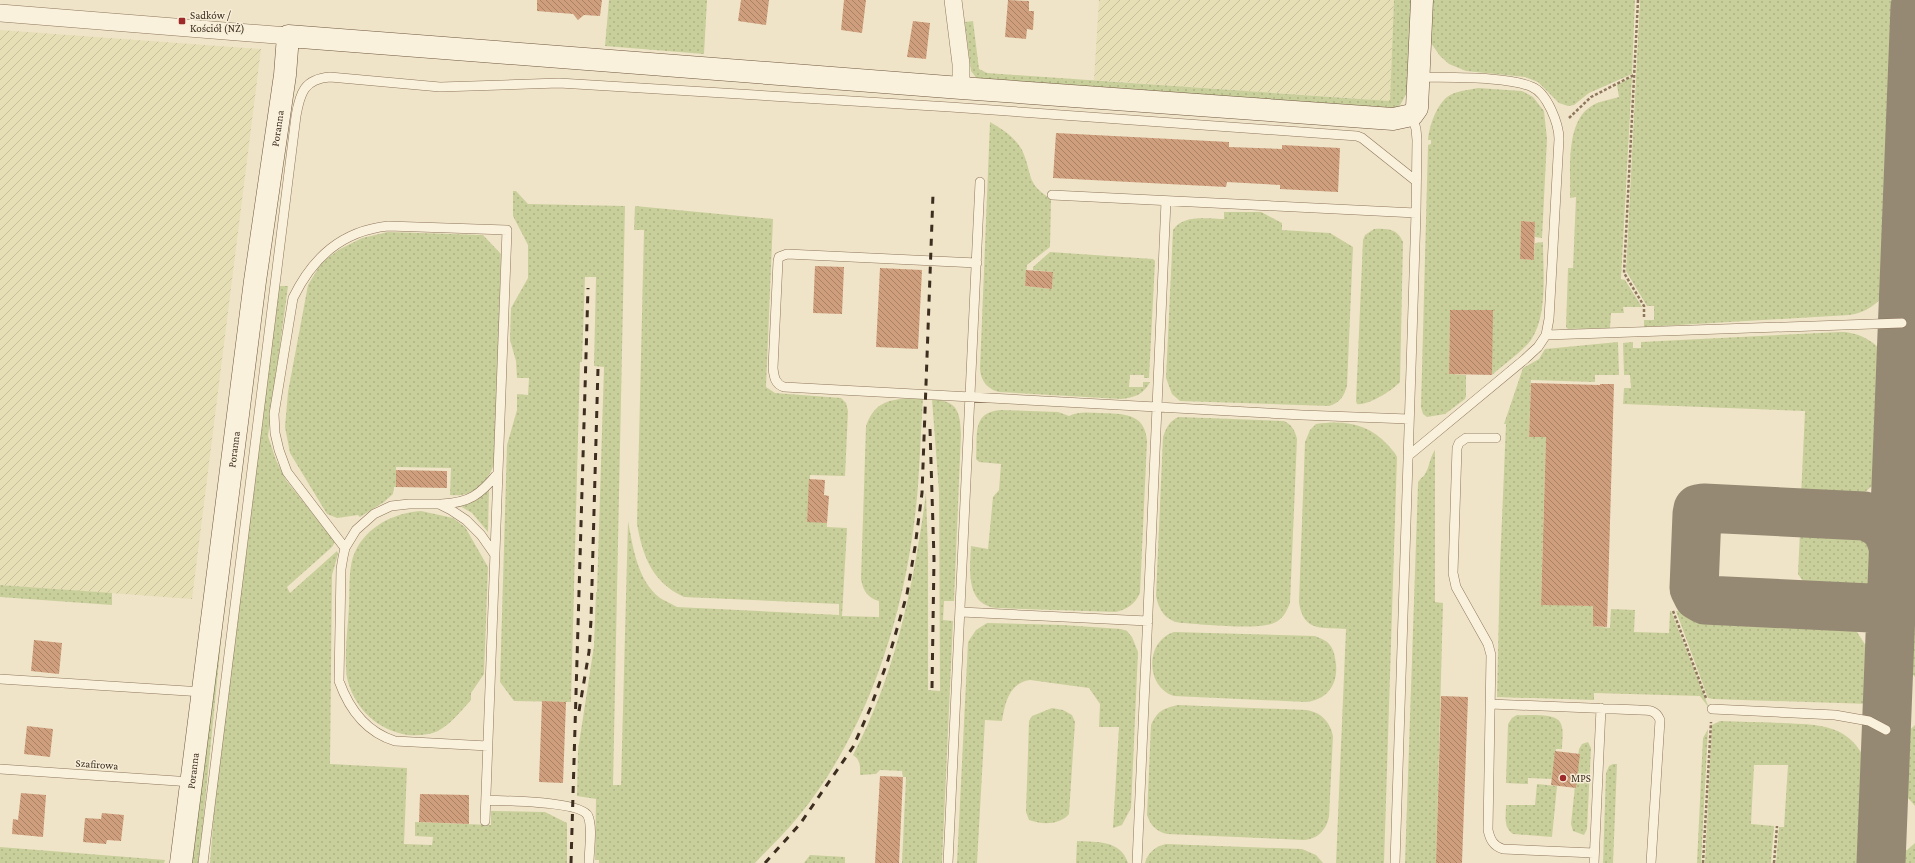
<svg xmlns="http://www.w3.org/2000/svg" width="1915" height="863" font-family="'Crimson Pro',serif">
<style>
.farmland{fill:url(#farmland-furrows)}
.grass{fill:url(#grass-dots)}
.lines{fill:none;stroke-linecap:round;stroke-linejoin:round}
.taxiway{stroke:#968974;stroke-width:49}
.building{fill:url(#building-back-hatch)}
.lane-casing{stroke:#8d765c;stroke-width:10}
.street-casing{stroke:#8d765c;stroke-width:18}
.secondary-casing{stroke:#6f573f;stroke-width:23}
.path{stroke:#8d765c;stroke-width:2.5;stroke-dasharray:3 2;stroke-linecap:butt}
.lane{stroke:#faf1dc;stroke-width:9}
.street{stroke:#faf1dc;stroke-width:17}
.secondary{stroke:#faf1dc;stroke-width:22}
.rail{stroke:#3d2e20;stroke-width:3;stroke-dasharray:7 7;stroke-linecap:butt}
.poi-dot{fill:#9e2a2b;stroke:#f7eed8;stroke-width:1.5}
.labels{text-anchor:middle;stroke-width:3;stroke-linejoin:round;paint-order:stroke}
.poi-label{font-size:11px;fill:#3d2e20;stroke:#f7eed8;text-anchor:start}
.street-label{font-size:11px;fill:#3d2e20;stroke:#f7eed8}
</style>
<defs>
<pattern id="farmland-furrows" width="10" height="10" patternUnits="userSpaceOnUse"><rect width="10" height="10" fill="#e6deb5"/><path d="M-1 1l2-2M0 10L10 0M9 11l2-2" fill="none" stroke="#c6bf9b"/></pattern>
<pattern id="grass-dots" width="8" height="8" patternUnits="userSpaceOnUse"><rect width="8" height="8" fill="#c9cf9b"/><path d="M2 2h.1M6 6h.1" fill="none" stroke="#aeb285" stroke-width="1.8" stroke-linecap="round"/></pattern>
<pattern id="building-back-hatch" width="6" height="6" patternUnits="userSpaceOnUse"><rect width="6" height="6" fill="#cf9f7d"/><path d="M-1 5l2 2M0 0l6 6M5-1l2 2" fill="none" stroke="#a98266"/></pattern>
</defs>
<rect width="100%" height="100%" fill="#f0e4c8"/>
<path class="farmland" d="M 1099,0 L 1394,0 L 1390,101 L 1094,80 Z
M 0,30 L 261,49 L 192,599 L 0,585 Z"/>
<path class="grass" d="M 609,0 L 707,0 L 704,54 L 605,46 Z
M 1394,0 L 1412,0 L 1408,91 L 1399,107 L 1392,110 L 978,80 L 971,71 L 965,22 L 973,21 L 979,69 L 987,73 L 1390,101 Z
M 1431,0 L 1635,0 L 1632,74 L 1589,93 L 1574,105 L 1568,106 L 1559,103 L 1538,82 L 1525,77 L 1466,71 L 1449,64 L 1440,56 L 1431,43 Z
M 1640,0 L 1899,0 L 1887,290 C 1879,304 1865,313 1849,315 L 1644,327 L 1644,320 L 1654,320 L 1654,306 L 1647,306 L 1626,271 Z
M 1632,77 L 1621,279 L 1625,280 L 1642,307 L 1623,307 L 1624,313 L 1611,313 L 1610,328 L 1568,329 L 1566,327 L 1568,268 L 1573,268 L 1576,197 L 1570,198 C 1571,172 1565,124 1590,107 C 1598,101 1609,100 1619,97 L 1617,85 Z
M 1478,88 L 1522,91 L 1533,97 L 1544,111 L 1547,139 L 1542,238 L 1535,237 L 1535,222 L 1521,221 L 1520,259 L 1534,260 L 1535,243 L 1543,242 C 1543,271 1548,315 1531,340 C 1522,352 1503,365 1492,375 L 1492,311 L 1450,310 L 1449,374 L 1466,375 L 1466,396 L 1465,399 L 1445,414 L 1427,417 L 1423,414 L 1421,407 L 1428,145 L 1431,144 L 1431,140 L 1428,140 C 1429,127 1436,106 1447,97 C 1455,91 1468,90 1478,88 Z
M 990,122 C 1002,129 1015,137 1022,150 C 1033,174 1025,183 1051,199 L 1050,247 L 1027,265 L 1025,286 L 1052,289 L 1053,272 L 1033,270 L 1033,267 L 1050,252 L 1153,259 L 1155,261 L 1149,378 L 1144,378 L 1144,375 L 1130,375 L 1129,387 L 1143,387 L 1143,382 L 1150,382 C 1144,394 1134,398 1121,399 L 999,392 C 987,389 981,381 980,369 Z
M 513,191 L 516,191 L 528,204 L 625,206 L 613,785 L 621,785 L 628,521 C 633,547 637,580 660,598 C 665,601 672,604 677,607 L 839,615 L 839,604 L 684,597 C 652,582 643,557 637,524 L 644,230 L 634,230 L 635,206 L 773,219 L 766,387 L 775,393 L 841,398 L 846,403 L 848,411 L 845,476 L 810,475 L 807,521 L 827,523 L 827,527 L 847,528 L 842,616 L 879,617 L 879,601 C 867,598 863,590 861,579 L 866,426 C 876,397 896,399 923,398 C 921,428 920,457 918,486 C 909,601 872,727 798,817 C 785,833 769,848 755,863 L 599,863 L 599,860 L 595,860 L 596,799 L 577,796 L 578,750 L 594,646 L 596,592 L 597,592 L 604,367 L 594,366 L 596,277 L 585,277 L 582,362 L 580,362 L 571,702 L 514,701 L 500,682 L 507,445 L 517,410 L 517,394 L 528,395 L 529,378 L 517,378 L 516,361 L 510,340 L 511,308 L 528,278 L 528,245 L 513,216 Z
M 1224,212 L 1261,212 L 1282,223 L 1282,230 L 1330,233 L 1353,247 L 1347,386 C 1344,396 1340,403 1329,406 L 1180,401 L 1172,394 L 1166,378 L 1173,230 C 1183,214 1208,219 1224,219 Z
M 1374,229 C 1387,228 1398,229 1403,242 L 1400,382 C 1393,390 1368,406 1357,404 L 1356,401 L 1363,240 L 1365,235 Z
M 388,232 L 483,235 L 501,254 L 495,461 C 489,482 473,498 450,495 L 451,468 L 396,467 L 396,487 L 394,487 L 393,494 L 384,502 L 360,517 L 358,515 L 337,518 L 327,514 L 290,453 L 285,427 L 288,392 L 308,285 L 322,262 L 340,249 L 362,238 Z
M 279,286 L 288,286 L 268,436 L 276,460 L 286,480 L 335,542 L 332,547 L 287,587 L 290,593 L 337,551 L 338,554 L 332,575 L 330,764 L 407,768 L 404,844 L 432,845 L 433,837 L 415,836 L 415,822 L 491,825 L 491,811 L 545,812 L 567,823 L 567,863 L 210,863 L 219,748 Z
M 1840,332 C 1857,332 1875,340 1884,355 L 1879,480 L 1857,499 L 1801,497 L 1805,411 L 1623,404 L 1624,388 L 1631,388 L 1630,375 L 1624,375 L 1623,343 L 1633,342 L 1633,348 L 1641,348 L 1641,342 Z
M 1618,342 L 1619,375 L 1595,375 L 1595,382 L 1531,380 L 1529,436 L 1546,437 L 1541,604 L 1593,606 L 1593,626 L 1610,628 L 1611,609 L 1635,610 L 1634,632 L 1669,633 L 1670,611 L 1671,611 L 1709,708 L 1700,696 L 1594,693 L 1594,700 L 1497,697 L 1500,566 L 1506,424 L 1504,424 L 1523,368 L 1539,359 L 1545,349 Z
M 932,399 C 957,401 960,410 961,434 L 954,601 L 944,601 L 943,620 L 953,621 L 942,863 L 902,863 L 906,777 L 903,777 L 902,771 L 880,770 L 876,774 L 860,775 C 860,767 861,760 853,755 C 896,674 914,583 926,493 L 928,553 L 928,690 L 940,691 L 939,492 Z
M 1000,410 L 1058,412 L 1069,416 C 1079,411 1089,413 1100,413 C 1122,414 1145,412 1147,441 L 1140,593 C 1135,604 1128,609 1116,612 L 996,608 C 965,604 970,569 971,546 L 988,549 L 993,497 L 999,490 L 1001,464 L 979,462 L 976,459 C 978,435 971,413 1000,410 Z
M 1179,417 L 1284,421 C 1292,425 1295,430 1297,439 L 1290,603 C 1287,610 1284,618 1276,622 C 1261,631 1202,624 1181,623 C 1166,621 1159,611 1156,596 L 1163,437 C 1166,428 1170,420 1179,417 Z
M 1316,424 C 1344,420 1368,423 1388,445 C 1391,449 1395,452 1397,457 L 1384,863 L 1336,863 L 1346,629 C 1323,627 1303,633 1299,602 L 1305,442 L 1310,430 Z
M 1435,450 L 1435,602 L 1443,603 L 1436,863 L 1405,863 L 1418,484 C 1419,478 1423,478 1425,474 C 1430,466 1429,459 1435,450 Z
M 1915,489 L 1915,549 L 1912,546 Z
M 489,490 L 488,532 L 472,513 L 460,506 L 477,500 Z
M 421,511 L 453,518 L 465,527 L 488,567 L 484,674 L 471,693 L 471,700 C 461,711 451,724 438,731 C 429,735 418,736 408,735 C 378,730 357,711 348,682 C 343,665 348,626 349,606 C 350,591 348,566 355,552 C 367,526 394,513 421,511 Z
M 1800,531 L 1856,532 L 1871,548 L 1876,556 L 1874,596 L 1815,592 L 1808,588 L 1798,574 Z
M 0,585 L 112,593 L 112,605 L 0,597 Z
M 1915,607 L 1915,677 L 1907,668 L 1909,613 Z
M 1676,611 L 1834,617 L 1857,632 L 1868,649 L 1872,659 L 1870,704 L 1713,699 L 1708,698 Z
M 223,621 L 199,863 L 191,863 Z
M 987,623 L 1063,625 L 1121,629 L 1127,631 L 1132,637 L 1138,652 L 1131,808 L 1122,825 L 1113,828 L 1119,727 L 1099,727 L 1100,704 L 1089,688 L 1030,680 C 1009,683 1005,703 1002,721 L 985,720 L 977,863 L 957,863 L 968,642 L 976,630 Z
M 1174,632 L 1315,636 C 1319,638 1326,640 1329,644 C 1334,649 1335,657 1336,664 C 1338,685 1327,700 1306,702 L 1174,696 C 1145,687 1145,641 1174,632 Z
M 1178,705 L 1307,710 C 1322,713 1330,722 1333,736 L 1329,817 C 1326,830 1318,839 1304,840 L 1167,834 C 1157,832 1150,825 1147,815 L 1151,725 C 1157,711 1164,708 1178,705 Z
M 1052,708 L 1063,710 L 1072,715 L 1075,722 L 1069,814 C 1060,825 1042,825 1029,820 L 1026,812 L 1029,721 L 1032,716 Z
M 1517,715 C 1528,716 1557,712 1561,724 C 1564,731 1562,741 1562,749 L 1556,749 L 1552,779 L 1528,778 L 1528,784 L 1506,783 L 1508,724 L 1512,718 Z
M 1720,721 C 1741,722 1761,722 1782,723 C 1822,725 1852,724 1868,767 L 1864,863 L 1776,863 L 1779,827 L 1784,827 L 1788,765 L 1754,765 L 1751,824 L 1774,826 L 1771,863 L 1705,863 L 1712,725 Z
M 1915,725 L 1915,806 L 1902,791 L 1904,735 Z
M 1708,729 L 1701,863 L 1697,863 L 1703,738 Z
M 1588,742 L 1591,748 L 1587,829 L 1584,835 L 1573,831 L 1571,824 L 1579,749 L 1582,744 Z
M 1613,764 L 1617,764 L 1613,863 L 1603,863 L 1606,773 L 1609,766 Z
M 1537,784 L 1557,786 L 1552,837 L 1513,834 C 1503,827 1506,816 1506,805 L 1535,805 Z
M 1077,841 C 1097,842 1121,840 1128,863 L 1076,863 Z
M 1915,843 L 1915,863 L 1899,863 L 1899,857 Z
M 1166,844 L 1302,849 L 1316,855 L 1323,863 L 1145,863 C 1148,852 1156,846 1166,844 Z
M 0,847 L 165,860 L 164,863 L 0,863 Z
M 810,855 L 845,857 L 845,863 L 804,863 Z"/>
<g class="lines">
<path class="taxiway" d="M 1891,609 L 1705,600 L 1698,596 L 1694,588 L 1697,514 L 1698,509 L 1704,508 L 1864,516 C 1881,521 1889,529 1893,547
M 1881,863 L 1915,7"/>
</g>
<path class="building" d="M 537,0 L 602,0 L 600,16 L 584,15 L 578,20 L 573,14 L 537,11 Z
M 741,0 L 769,0 L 766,25 L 738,21 Z
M 844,0 L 866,0 L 862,33 L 841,30 Z
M 1008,0 L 1029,1 L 1029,11 L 1034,11 L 1033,30 L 1027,29 L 1026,39 L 1005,37 Z
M 913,21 L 930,23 L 926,59 L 907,57 Z
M 1056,133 L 1229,142 L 1229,147 L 1282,149 L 1282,145 L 1340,148 L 1338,192 L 1280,189 L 1280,185 L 1227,182 L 1226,187 L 1053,178 Z
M 1521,221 L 1535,222 L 1534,260 L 1520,259 Z
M 815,266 L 844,267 L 842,314 L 813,313 Z
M 880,268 L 922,270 L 918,349 L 876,347 Z
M 1026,270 L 1053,272 L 1052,289 L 1025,286 Z
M 1450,310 L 1493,310 L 1492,375 L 1449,374 Z
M 1531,383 L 1600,385 L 1600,384 L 1614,384 L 1607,627 L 1593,626 L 1593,606 L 1541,605 L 1546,437 L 1529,437 Z
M 396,470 L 447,471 L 447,488 L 396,487 Z
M 809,479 L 825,480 L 824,495 L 829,496 L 827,523 L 807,522 Z
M 34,640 L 62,643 L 59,674 L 31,671 Z
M 1441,696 L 1468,697 L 1462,863 L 1436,863 Z
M 542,701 L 566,702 L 563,783 L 539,782 Z
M 27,726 L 53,729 L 50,757 L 24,754 Z
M 1555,751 L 1580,754 L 1576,788 L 1551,785 Z
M 880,776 L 903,777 L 899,863 L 875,863 Z
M 21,793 L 46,795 L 43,837 L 12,834 L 13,819 L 18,820 Z
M 420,794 L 469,795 L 469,824 L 419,822 Z
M 102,813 L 124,815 L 121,841 L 107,840 L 106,844 L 83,842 L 85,818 L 101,819 Z"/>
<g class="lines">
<g class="lane-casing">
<path id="lane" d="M 1052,195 L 1416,213
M 977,263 L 787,254 L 779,257 L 778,261 L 773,368 C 774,377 775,384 784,387 L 1157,407 L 1166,201
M 1546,335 L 1902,323
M 1496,438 L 1466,438 L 1459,443 L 1457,448 L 1453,573 L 1456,587 L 1488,644 L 1491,655 L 1488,830 C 1490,839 1493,846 1503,849 L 1594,853
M 1408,456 L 1525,359 L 1538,347 L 1546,335 L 1549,319 L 1559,139 C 1559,124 1547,93 1532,87 C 1508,76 1448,78 1419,77
M 441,504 C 469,503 480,495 498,473
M 345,548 L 287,472 L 279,450 L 275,433 L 274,414 L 293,298 C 313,257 342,231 388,226 L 507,230 L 485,821
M 961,612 L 1148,621
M 0,679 L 203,692
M 1490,704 L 1639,710 C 1649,710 1656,710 1660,720 L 1651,863
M 1712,709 L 1835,715 L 1869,721 L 1886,730
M 488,746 L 395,741 C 366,732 349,709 339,681 L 341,569 L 343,557 L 345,548 L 356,530 L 374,514 L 391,506 L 409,504 L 439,504 L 451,510 L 466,520 L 481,535 L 495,555
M 0,769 L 192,782
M 486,800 C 503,801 581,801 588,816 C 593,827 589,851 589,863
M 203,863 L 296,116 C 300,93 304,79 330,77 L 440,87 L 559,83 L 950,107 L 1357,136 L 1362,138 L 1416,181
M 948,863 L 980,182
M 1137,863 L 1157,407 L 1302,415 L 1409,419
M 1395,863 L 1416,213 L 1417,140 L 1416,129 L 1412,115
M 1594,863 L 1601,708"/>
</g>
<g class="street-casing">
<path id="street" d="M 953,0 L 961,64 L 961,88
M 0,13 L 288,36"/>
</g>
<g class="secondary-casing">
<g id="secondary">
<path id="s1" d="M 181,863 L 255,281 L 285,75 L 288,36 L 961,88 L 1393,119 L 1412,115 L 1417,108 L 1422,0"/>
</g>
</g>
<path class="path" d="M 1638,0 L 1624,273 L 1644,306 L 1644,318
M 1569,118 L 1591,97 L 1634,75
M 1673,611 L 1706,698
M 1703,863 L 1711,722
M 1774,863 L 1777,826"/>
<use href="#lane" class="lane"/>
<use href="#street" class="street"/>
<use href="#secondary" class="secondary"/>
<path class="rail" d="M 930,429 L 934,559 L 932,688
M 579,711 L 589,652 L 591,620 L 598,368
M 571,863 L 588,288
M 765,863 L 800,824 L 853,747 L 870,709 L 888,660 L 907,594 L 915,547 L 922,493 L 933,194"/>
</g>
<g class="poi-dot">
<rect x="178" y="17" width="8" height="8" rx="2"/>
<circle cx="1563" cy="778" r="4"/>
</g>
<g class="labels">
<g class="poi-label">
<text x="190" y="19">Sadków /<tspan x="190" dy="13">Kościół (NŻ)</tspan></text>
<text x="1571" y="782">MPS</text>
</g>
<g class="street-label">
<text dy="4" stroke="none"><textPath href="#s1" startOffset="741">Poranna</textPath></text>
<text dy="4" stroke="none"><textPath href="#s1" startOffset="417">Poranna</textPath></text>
<text transform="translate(97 764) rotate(4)" y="4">Szafirowa</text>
<text dy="4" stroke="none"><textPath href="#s1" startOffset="93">Poranna</textPath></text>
</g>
</g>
</svg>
